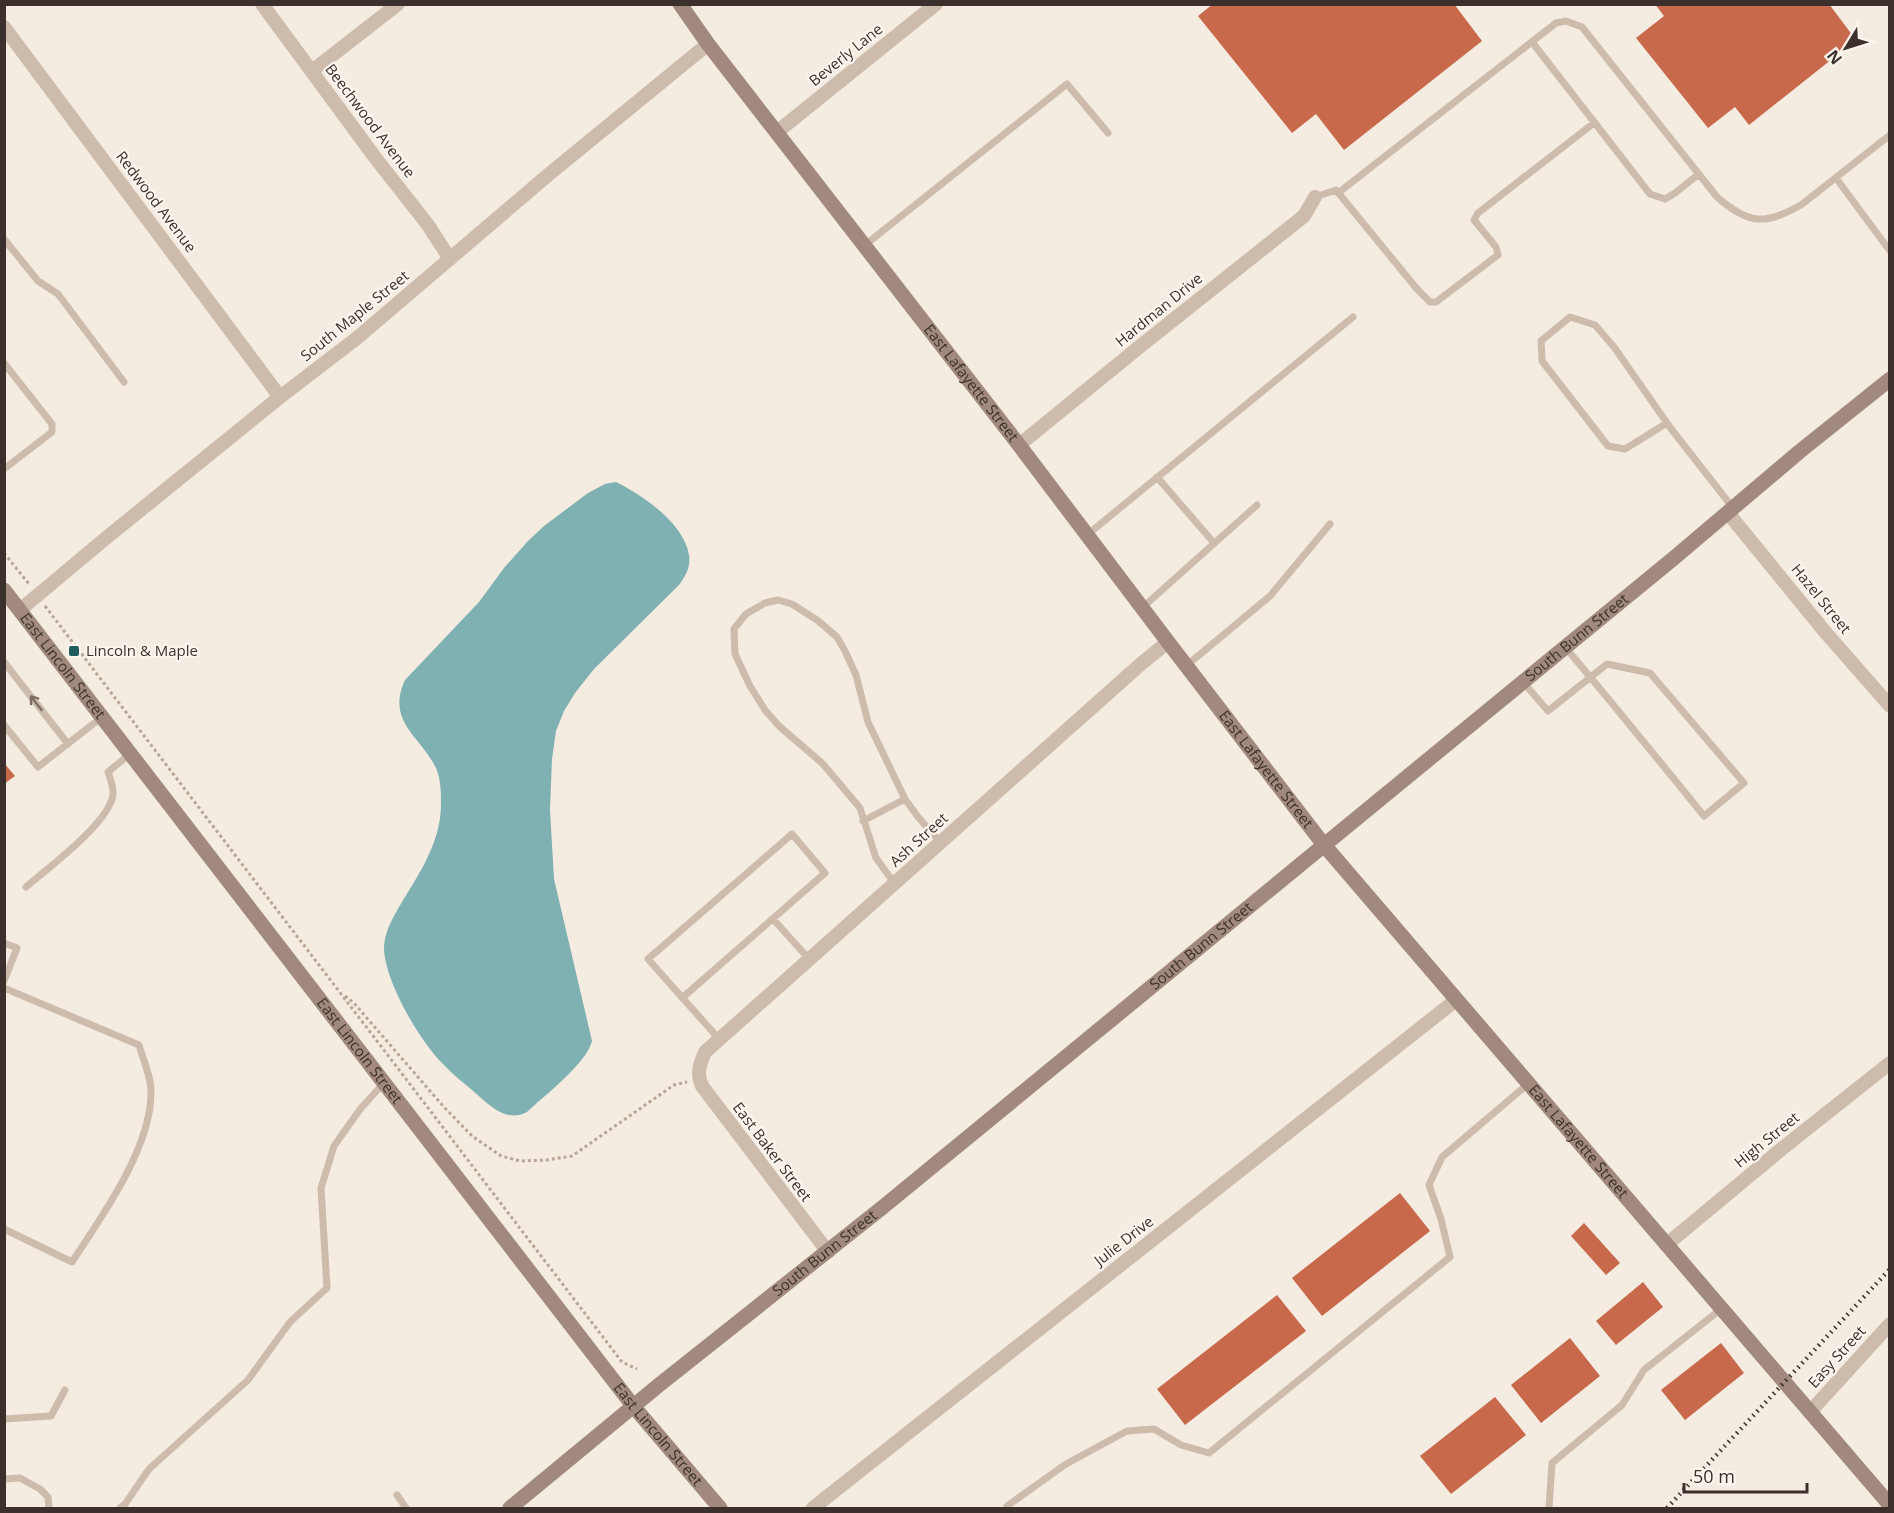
<svg xmlns="http://www.w3.org/2000/svg" width="1894" height="1513" font-family="'Open Sans',sans-serif">
<style>
.water{fill:#7fb0b2}
.building{fill:#c8694b}
.lines{fill:none;stroke-linecap:round;stroke-linejoin:round}
.path{stroke:#b9a596;stroke-width:3;stroke-dasharray:3 3;stroke-linecap:butt}
.lane{stroke:#cdbbac;stroke-width:7}
.street{stroke:#cdbbac;stroke-width:14}
.secondary{stroke:#a18a7d;stroke-width:15}
.rail{stroke:#3b302b;stroke-width:4.5;stroke-dasharray:1.5 4.5;stroke-linecap:butt}
.oneway{stroke:#7d6f65}
.poi-dot{fill:#1f5a5e;stroke:#fbf5ee;stroke-width:2}
.labels{text-anchor:middle;stroke-width:4.5;stroke-linejoin:round;paint-order:stroke}
.street-label{font-size:15px;fill:#3b302b;stroke:#fbf5ee}
.poi-label{font-size:15px;fill:#3b302b;stroke:#fbf5ee;text-anchor:start}
</style>
<rect width="100%" height="100%" fill="#f4ebe1"/>
<path class="water" d="M 616,482 C 642,495 684,523 689,555 C 691,567 685,577 679,585 L 594,669 L 575,693 L 564,711 L 556,731 L 552,759 L 550,810 L 554,879 L 592,1041 C 586,1064 545,1095 527,1112 C 506,1124 487,1103 472,1090 C 463,1082 453,1075 445,1066 C 421,1044 383,979 384,946 C 385,935 389,925 394,916 C 414,880 441,847 441,804 C 441,792 441,780 436,768 C 420,735 386,722 405,680 L 479,602 L 504,568 L 528,541 L 544,526 L 588,493 L 605,484 Z"/>
<path class="building" d="M 1213,4 L 1454,4 L 1482,41 L 1344,150 L 1316,114 L 1292,133 L 1198,16 Z
M 1655,4 L 1829,4 L 1856,40 L 1749,125 L 1735,107 L 1708,128 L 1636,38 L 1664,16 Z
M 4,763 L 15,776 L 4,784 Z
M 1400,1193 L 1430,1231 L 1322,1316 L 1292,1278 Z
M 1584,1223 L 1620,1263 L 1606,1275 L 1571,1236 Z
M 1643,1282 L 1663,1307 L 1616,1345 L 1596,1321 Z
M 1277,1295 L 1306,1331 L 1185,1425 L 1157,1389 Z
M 1570,1338 L 1600,1376 L 1541,1423 L 1511,1385 Z
M 1721,1343 L 1744,1373 L 1685,1420 L 1661,1390 Z
M 1495,1397 L 1526,1435 L 1451,1494 L 1420,1456 Z"/>
<g class="lines">
<path class="path" d="M 4,553 L 29,584
M 45,606 L 622,1362 L 637,1369
M 345,996 L 353,1002 L 443,1106 L 472,1136 L 501,1156 L 520,1161 L 547,1160 L 572,1156 L 674,1085 L 687,1082"/>
<path class="lane" d="M 1532,42 L 1650,194 L 1665,199 L 1675,193 L 1699,174
M 1836,178 L 1890,251
M 1338,193 L 1556,23 L 1566,21 L 1582,27 L 1717,197 C 1749,225 1765,225 1801,205 L 1890,135
M 1315,197 L 1336,190 L 1417,289 L 1430,302 L 1436,302 L 1498,255 L 1496,247 L 1474,220 L 1478,213 L 1594,123
M 4,239 L 38,281 L 58,294 L 124,382
M 865,245 L 1067,84 L 1108,133
M 4,363 L 52,424 L 52,432 L 4,469
M 1667,423 L 1625,449 L 1608,446 L 1542,361 L 1541,341 L 1570,317 L 1595,325 L 1614,347 L 1667,423 L 1672,430 L 1733,508
M 1157,477 L 1214,543
M 1087,535 L 1353,317
M 1142,608 L 1257,505
M 4,662 L 68,744
M 1186,666 L 1270,596 L 1330,524
M 1523,682 L 1548,711 L 1607,664 L 1650,673 L 1744,783 L 1704,816 C 1658,759 1612,703 1566,648
M 4,725 L 38,767 L 102,717
M 863,821 L 905,799
M 895,884 L 876,858 L 860,808 L 823,764 L 779,726 L 765,710 L 750,686 L 735,654 L 734,629 L 746,614 L 765,603 L 778,600 L 792,604 L 817,620 L 837,637 L 845,651 L 856,675 L 868,722 L 905,799 L 918,817 L 941,843
M 26,887 C 48,868 109,823 113,795 C 114,788 110,778 108,772 L 130,754
M 773,919 L 809,959
M 4,943 L 17,948 L 4,981
M 4,988 L 139,1045 C 143,1060 152,1078 151,1094 C 150,1150 102,1216 72,1262 L 4,1229
M 682,998 L 825,873 L 792,834 L 648,959 L 719,1039
M 4,1419 L 51,1416 L 65,1390
M 4,1479 L 20,1478 L 40,1489 L 48,1497 L 49,1508
M 397,1495 L 406,1508
M 1007,1506 L 1066,1464 L 1127,1431 L 1154,1429 L 1181,1445 L 1209,1453 L 1450,1257 L 1441,1219 L 1429,1185 L 1442,1157 L 1528,1084
M 120,1508 L 125,1504 L 149,1469 L 248,1380 L 290,1322 L 327,1288 L 321,1188 L 334,1146 L 361,1108 L 384,1083
M 1549,1508 L 1552,1463 L 1622,1405 L 1644,1370 L 1721,1309"/>
<path class="street" d="M 262,4 L 377,160 L 428,225 L 450,259
M 4,27 L 280,397
M 312,71 L 398,4
M 777,132 L 936,4
M 1019,445 L 1143,344 L 1304,216 L 1315,197
M 1728,513 L 1826,633 L 1890,706
M 20,610 L 106,538 L 280,397 L 357,338 L 548,175 L 708,44
M 1666,1245 L 1784,1147 L 1890,1063
M 828,1252 L 702,1086 C 696,1073 700,1064 705,1052 L 1142,663 L 1168,642
M 1810,1412 L 1890,1324
M 813,1508 L 1456,1000"/>
<g class="secondary">
<path id="s1" d="M 680,4 L 708,44 L 1019,445 L 1168,642 L 1324,845 L 1890,1505"/>
<path id="s2" d="M 4,590 L 634,1407 L 720,1508"/>
<path id="s3" d="M 510,1508 L 659,1385 L 883,1207 L 1674,558 L 1799,452 L 1890,379"/>
</g>
<path class="rail" d="M 1667,1508 L 1890,1269"/>
</g>
<defs><path id="oneway-shaft" d="M-6 0H5M1.5-3L5.5 0L1.5 3" fill="none" stroke-width="1.6" stroke-linecap="round" stroke-linejoin="round" transform="scale(1.5)"/></defs>
<use class="oneway" href="#oneway-shaft" transform="translate(36 703) rotate(-128)"/>
<rect class="poi-dot" x="68" y="645" width="12" height="12" rx="3"/>
<g class="labels">
<g class="street-label">
<text transform="translate(846 55) rotate(-39)" y="5">Beverly Lane</text>
<text transform="translate(370 121) rotate(53)" y="5">Beechwood Avenue</text>
<text transform="translate(156 202) rotate(53)" y="5">Redwood Avenue</text>
<text transform="translate(1159 310) rotate(-39)" y="5">Hardman Drive</text>
<text transform="translate(355 316) rotate(-39)" y="5">South Maple Street</text>
<text dy="5" stroke="none"><textPath href="#s1" startOffset="478">East Lafayette Street</textPath></text>
<text transform="translate(1821 599) rotate(51)" y="5">Hazel Street</text>
<text dy="5" stroke="none"><textPath href="#s3" startOffset="1377">South Bunn Street</textPath></text>
<text dy="5" stroke="none"><textPath href="#s2" startOffset="96">East Lincoln Street</textPath></text>
<text dy="5" stroke="none"><textPath href="#s1" startOffset="964">East Lafayette Street</textPath></text>
<text transform="translate(919 840) rotate(-42)" y="5">Ash Street</text>
<text dy="5" stroke="none"><textPath href="#s3" startOffset="891">South Bunn Street</textPath></text>
<text dy="5" stroke="none"><textPath href="#s2" startOffset="582">East Lincoln Street</textPath></text>
<text transform="translate(1767 1140) rotate(-39)" y="5">High Street</text>
<text dy="5" stroke="none"><textPath href="#s1" startOffset="1450">East Lafayette Street</textPath></text>
<text transform="translate(772 1152) rotate(53)" y="5">East Baker Street</text>
<text transform="translate(1124 1241) rotate(-38)" y="5">Julie Drive</text>
<text dy="5" stroke="none"><textPath href="#s3" startOffset="405">South Bunn Street</textPath></text>
<text transform="translate(1837 1357) rotate(-48)" y="5">Easy Street</text>
<text dy="5" stroke="none"><textPath href="#s2" startOffset="1068">East Lincoln Street</textPath></text>
</g>
<g class="poi-label">
<text x="86" y="656">Lincoln &amp; Maple</text>
</g>
</g>
<rect width="1894" height="1513" fill="none" stroke="#3b302b" stroke-width="12"/>
<g transform="translate(1846 48) rotate(232)" stroke="#fbf5ee" stroke-width="4.5" paint-order="stroke">
<path d="M0-4.5L10 22L0 15L-10 22Z" fill="#3b302b"/>
<text y="-9" font-size="16" font-weight="bold" text-anchor="middle" fill="#3b302b">N</text>
</g>
<path d="M1684 1483v9h123v-9" fill="none" stroke="#3b302b" stroke-width="3"/>
<text x="1693" y="1483" font-size="18" fill="#3b302b" stroke="#fbf5ee" stroke-width="4.5" paint-order="stroke">50 m</text>
</svg>
